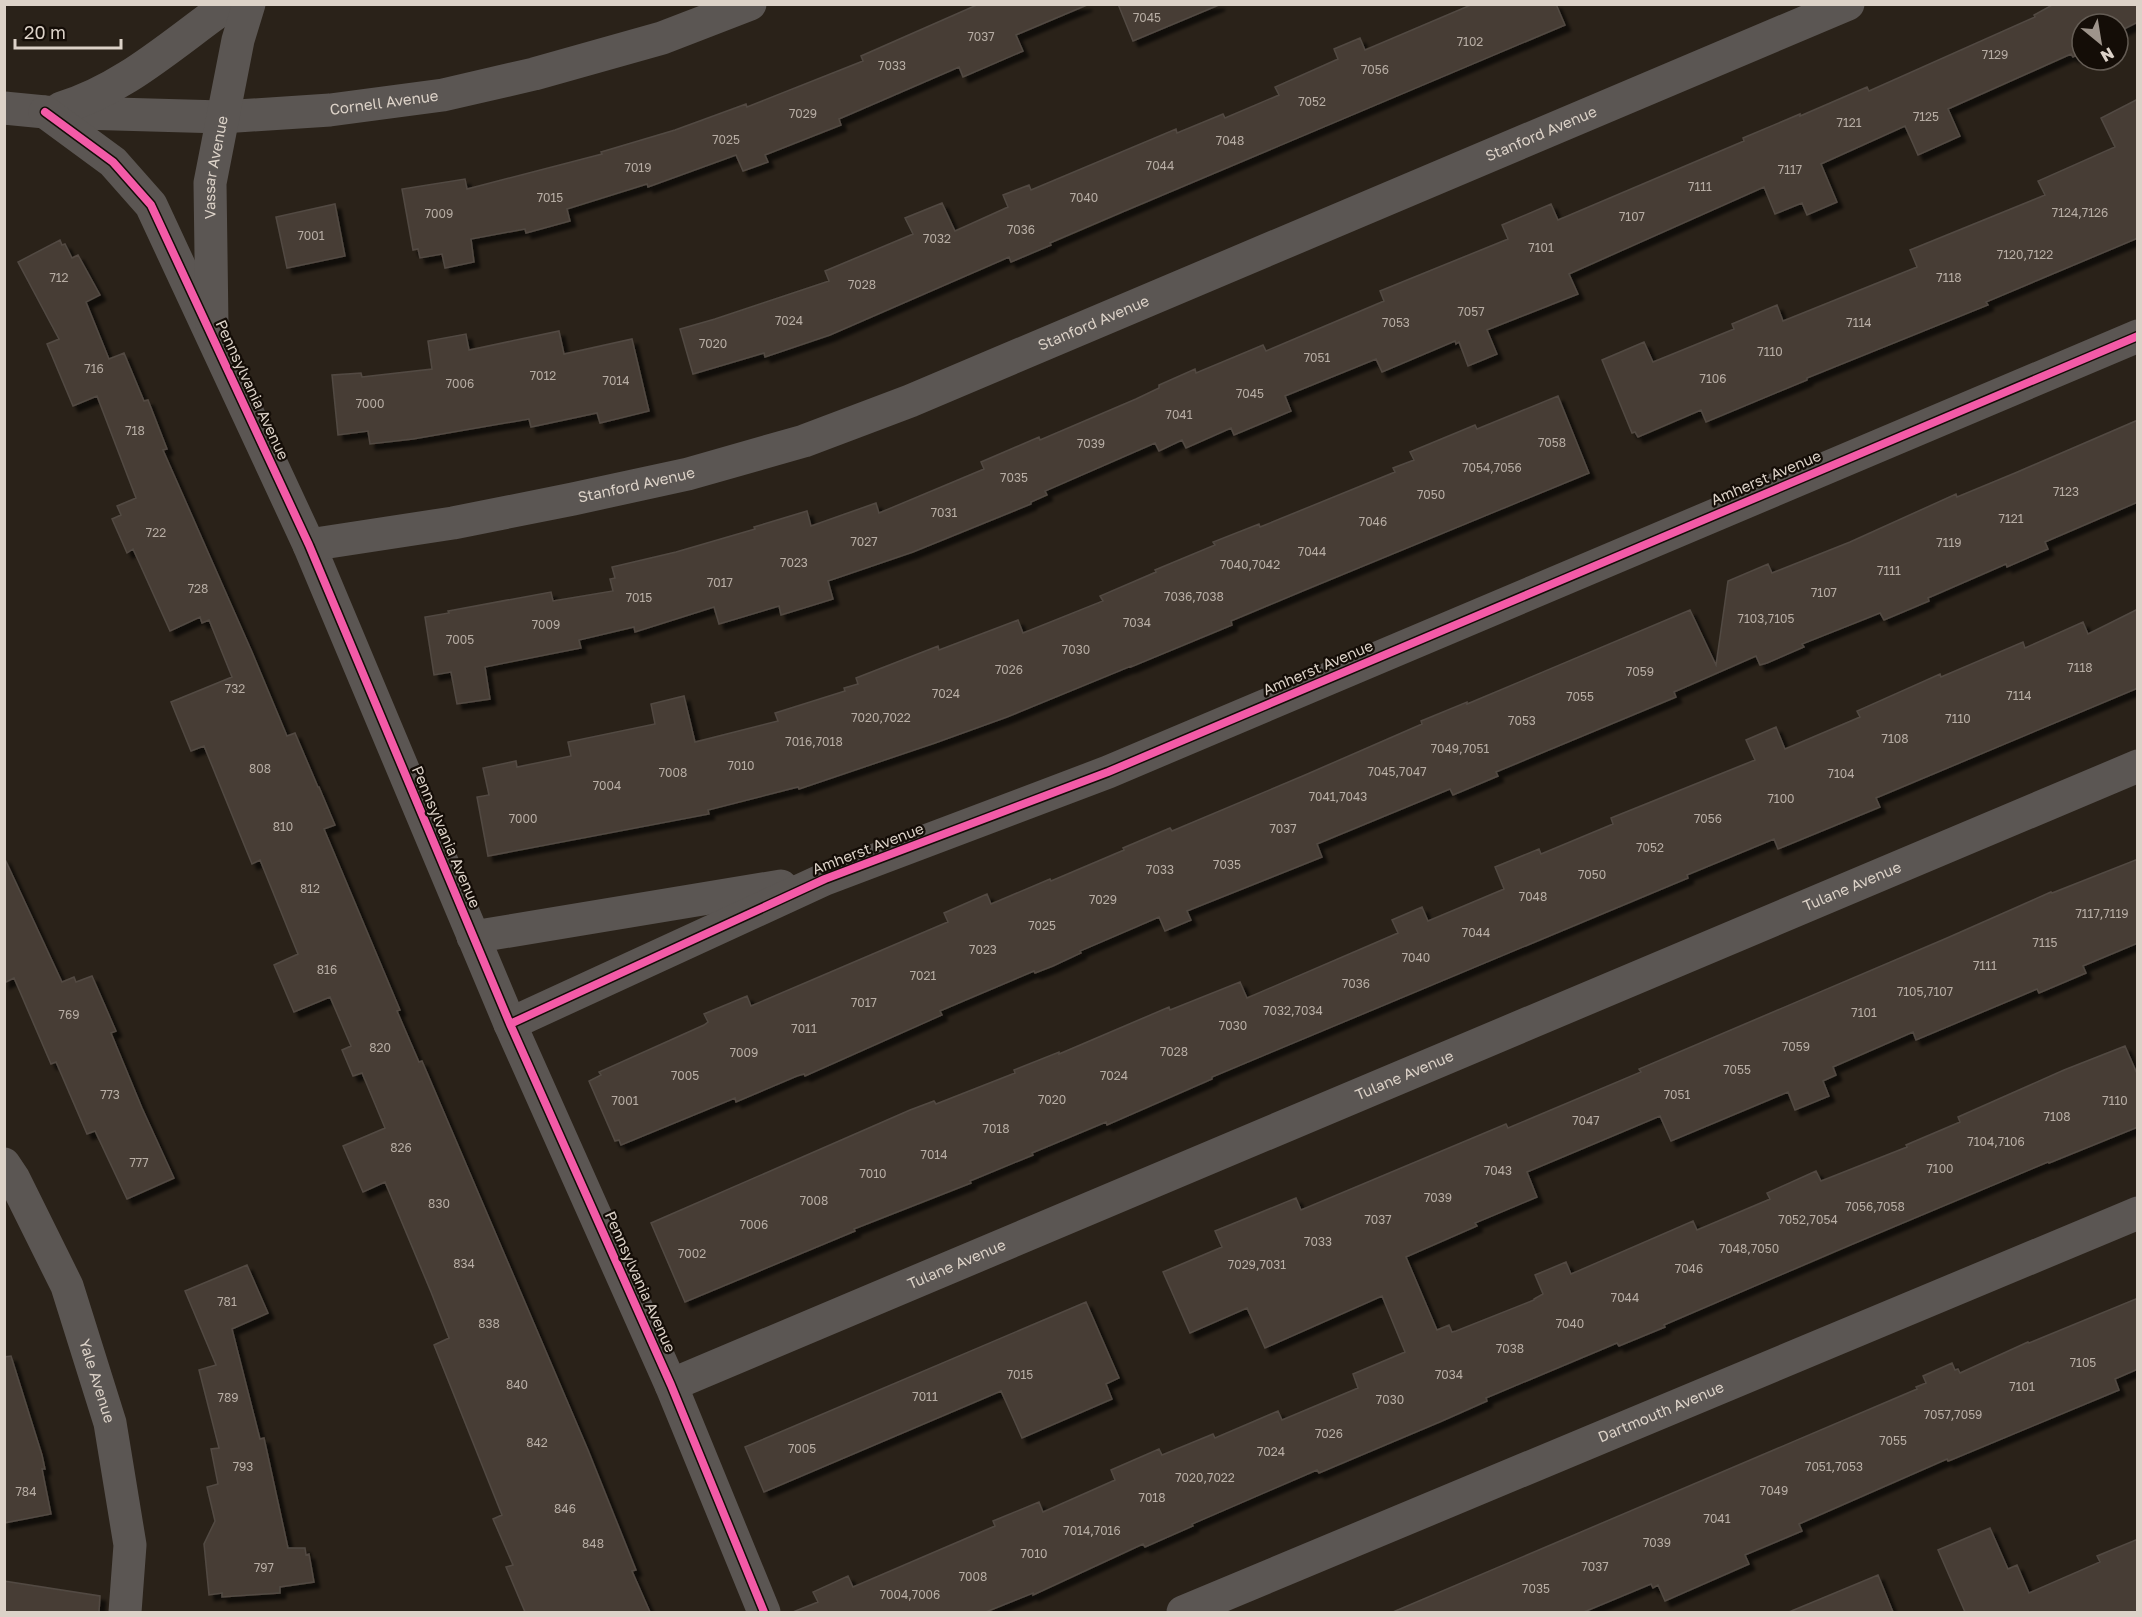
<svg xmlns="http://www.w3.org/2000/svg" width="2142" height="1617" font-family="'Golos Text',sans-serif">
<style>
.building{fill:#473e36;stroke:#524a43;stroke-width:1.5;filter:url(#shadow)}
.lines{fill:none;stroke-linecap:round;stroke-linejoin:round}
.street{stroke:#5b5653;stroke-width:33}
.cycleway-casing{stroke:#140d07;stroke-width:11}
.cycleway{stroke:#f35aa7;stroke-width:8}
.labels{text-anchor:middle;stroke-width:4.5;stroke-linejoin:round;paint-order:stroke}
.number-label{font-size:12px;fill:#b7ada4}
.street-label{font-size:15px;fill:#dcd2c8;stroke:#140d07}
</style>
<defs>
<filter id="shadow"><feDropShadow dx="5.5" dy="5.5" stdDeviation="1.5" flood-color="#0009"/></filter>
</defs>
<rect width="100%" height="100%" fill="#2a2219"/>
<path class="building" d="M 979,4 L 1087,5 L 1016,35 L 1023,51 L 963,77 L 959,67 L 839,119 L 841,125 L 765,155 L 768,162 L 743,171 L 736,155 L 648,187 L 647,184 L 567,209 L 570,221 L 526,233 L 525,229 L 471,239 L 474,262 L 445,268 L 442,254 L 420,258 L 418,249 L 413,250 L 402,189 L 465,179 L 467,189 L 602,154 L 601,152 L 675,130 L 746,104 L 747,107 L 863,61 L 861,56 Z
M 1118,4 L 1219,4 L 1219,5 L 1133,41 Z
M 1473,4 L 1556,4 L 1565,25 L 1120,213 L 1050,243 L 1051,245 L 1011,262 L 1009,257 L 830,335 L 765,357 L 764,353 L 693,374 L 680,329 L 715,319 L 829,281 L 825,271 L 913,234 L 905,218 L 942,203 L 955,231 L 1008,207 L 1003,195 L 1029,185 L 1031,190 L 1176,129 L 1177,133 L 1223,114 L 1225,118 L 1279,95 L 1275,87 L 1338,59 L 1334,49 L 1360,38 L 1365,50 Z
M 2054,4 L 2138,4 L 2138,22 L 2118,32 L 2118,24 L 2082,24 L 2082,52 L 2073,57 L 2071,54 L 1948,109 L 1960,136 L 1918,155 L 1905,126 L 1821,164 L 1837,202 L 1807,215 L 1802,203 L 1775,214 L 1764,187 L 1569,274 L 1578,294 L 1487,330 L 1497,354 L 1468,366 L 1459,342 L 1456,344 L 1455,341 L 1382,372 L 1376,359 L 1285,396 L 1291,411 L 1234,435 L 1231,428 L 1186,448 L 1182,440 L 1159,451 L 1155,443 L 1045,491 L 1047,495 L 1031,502 L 1031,504 L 913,552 L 828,581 L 833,599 L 781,615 L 779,606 L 719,624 L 714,607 L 635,632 L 634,627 L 579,640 L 581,648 L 485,667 L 490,699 L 457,704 L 451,672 L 434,675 L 425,617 L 449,613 L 448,611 L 551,592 L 553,601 L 613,591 L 610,579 L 615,578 L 612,567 L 676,552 L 755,529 L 754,527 L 807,511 L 811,526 L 876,503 L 879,513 L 984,469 L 981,462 L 1039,437 L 1040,440 L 1136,399 L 1159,388 L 1159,385 L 1195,369 L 1196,373 L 1263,345 L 1266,351 L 1384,301 L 1380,291 L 1508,239 L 1502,225 L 1551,204 L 1558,220 L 1744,141 L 1743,138 L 1800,114 L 1800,116 L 1867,87 L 1869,91 L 2035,17 L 2034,15 Z
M 2138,99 L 2138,238 L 1986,302 L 1988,305 L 1807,378 L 1807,380 L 1706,422 L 1701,410 L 1638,437 L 1635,432 L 1632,433 L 1602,360 L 1644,342 L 1653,362 L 1734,329 L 1732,324 L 1777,305 L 1783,321 L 1917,267 L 1910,250 L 2045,195 L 2038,181 L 2115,147 L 2101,118 Z
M 335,204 L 345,256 L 287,268 L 276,217 Z
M 60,240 L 62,245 L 65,244 L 72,258 L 78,255 L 100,295 L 86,302 L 109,359 L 124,353 L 144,401 L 148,400 L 167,449 L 163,450 L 252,652 L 287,736 L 295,733 L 318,787 L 319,787 L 335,825 L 324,829 L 400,1010 L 397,1011 L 419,1062 L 422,1061 L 588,1450 L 636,1570 L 632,1571 L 650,1612 L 525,1612 L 506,1567 L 513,1565 L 493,1519 L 502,1515 L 434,1345 L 449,1338 L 431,1292 L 385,1182 L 363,1192 L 343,1146 L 385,1128 L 362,1073 L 353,1076 L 342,1050 L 351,1046 L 330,997 L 294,1012 L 274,965 L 298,954 L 260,860 L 252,864 L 204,746 L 191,751 L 171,702 L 232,677 L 209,620 L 202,623 L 200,617 L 170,631 L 133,549 L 127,553 L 112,519 L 121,515 L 117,506 L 136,498 L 97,396 L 73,406 L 47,344 L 59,339 L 18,262 Z
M 559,331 L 564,354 L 632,339 L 649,411 L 600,423 L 597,413 L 531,427 L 529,419 L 413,439 L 370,444 L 368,431 L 338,435 L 332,375 L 361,373 L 362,377 L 432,369 L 428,341 L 466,334 L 469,350 Z
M 1558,396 L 1589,473 L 1305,590 L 1231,621 L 1232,625 L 1131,667 L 1131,666 L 1007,717 L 935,743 L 799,789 L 798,787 L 708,810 L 709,814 L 488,856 L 477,797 L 489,795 L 483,768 L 516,761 L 517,767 L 571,756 L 568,742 L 655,724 L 651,704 L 684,696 L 695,742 L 778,721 L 775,713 L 845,691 L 844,688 L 858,684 L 856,678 L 938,646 L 939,650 L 1018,620 L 1023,633 L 1103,601 L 1100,596 L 1156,572 L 1155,570 L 1215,545 L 1213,542 L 1259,524 L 1260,527 L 1395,472 L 1393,468 L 1414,460 L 1410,452 L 1475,425 L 1477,429 Z
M 2138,420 L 2138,502 L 2045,542 L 2048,549 L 2007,567 L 2006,564 L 1928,598 L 1929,601 L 1884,620 L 1880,613 L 1802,644 L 1804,647 L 1767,663 L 1760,665 L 1756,656 L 1674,692 L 1676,697 L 1496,772 L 1498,776 L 1453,795 L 1450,789 L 1317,844 L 1322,857 L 1187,911 L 1191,920 L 1165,931 L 1159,917 L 1080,951 L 1081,953 L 1053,966 L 1035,973 L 1034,971 L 961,1002 L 940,1011 L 942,1015 L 805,1076 L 804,1074 L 797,1076 L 736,1102 L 735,1098 L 621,1145 L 619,1140 L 615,1141 L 589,1081 L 601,1075 L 599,1072 L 704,1025 L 708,1022 L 704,1014 L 747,996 L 751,1006 L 943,924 L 948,922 L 944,913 L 987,894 L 991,904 L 1050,879 L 1051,881 L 1124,850 L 1123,848 L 1170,828 L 1172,831 L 1305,775 L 1422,724 L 1421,721 L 1467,702 L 1467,704 L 1690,610 L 1716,665 L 1728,581 L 1768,564 L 1772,573 L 1850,542 L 1956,494 L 1957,497 L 2015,473 Z
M 2138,609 L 2138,688 L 1876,798 L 1880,807 L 1778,849 L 1774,839 L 1687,875 L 1688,878 L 1212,1077 L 1212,1079 L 1107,1125 L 1106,1122 L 1032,1153 L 1033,1155 L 970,1181 L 971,1183 L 854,1229 L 855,1231 L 685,1302 L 651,1223 L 910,1110 L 934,1101 L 936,1104 L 1015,1073 L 1014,1070 L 1059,1052 L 1059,1054 L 1169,1007 L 1170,1010 L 1240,982 L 1247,998 L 1398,933 L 1392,920 L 1422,907 L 1428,921 L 1504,889 L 1495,867 L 1539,849 L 1541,854 L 1613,824 L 1611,818 L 1755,760 L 1746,740 L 1776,727 L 1785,749 L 1860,717 L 1857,711 L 1940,674 L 1941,677 L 2023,642 L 2025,648 L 2083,622 L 2088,634 Z
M 4,857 L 62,982 L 74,977 L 76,982 L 92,976 L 116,1031 L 111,1033 L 142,1108 L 174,1178 L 127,1199 L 95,1131 L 87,1134 L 56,1062 L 51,1064 L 14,978 L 4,983 Z
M 2138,859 L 2138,943 L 2083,966 L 2086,973 L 2039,993 L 2037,989 L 1916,1040 L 1913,1032 L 1833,1067 L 1836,1075 L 1823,1081 L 1829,1096 L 1795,1110 L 1788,1092 L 1671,1141 L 1660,1116 L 1527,1172 L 1537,1197 L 1475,1223 L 1477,1226 L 1406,1257 L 1437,1330 L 1449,1325 L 1452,1332 L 1456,1331 L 1534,1300 L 1534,1299 L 1543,1294 L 1535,1275 L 1566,1262 L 1571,1274 L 1693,1221 L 1697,1230 L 1770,1199 L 1767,1193 L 1816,1171 L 1821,1181 L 1907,1147 L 1906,1145 L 1960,1122 L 1958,1117 L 2064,1070 L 2125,1046 L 2138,1076 L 2138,1127 L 2049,1163 L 2048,1162 L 1848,1246 L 1664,1325 L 1665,1327 L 1619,1346 L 1617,1343 L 1486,1398 L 1487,1401 L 1442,1421 L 1319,1473 L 1317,1470 L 1192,1524 L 1193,1526 L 1145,1547 L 1143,1544 L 1033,1595 L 1033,1593 L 986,1612 L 793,1612 L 818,1602 L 813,1592 L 848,1576 L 853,1587 L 995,1526 L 993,1521 L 1039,1502 L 1043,1512 L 1115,1480 L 1111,1470 L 1159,1449 L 1162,1455 L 1213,1434 L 1215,1438 L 1278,1411 L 1282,1420 L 1358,1388 L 1353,1374 L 1405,1352 L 1382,1296 L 1265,1348 L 1247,1308 L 1190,1333 L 1163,1272 L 1222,1247 L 1215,1231 L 1296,1198 L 1301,1210 L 1506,1124 L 1508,1128 L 1641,1072 L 1639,1069 L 1947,938 L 2051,892 L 2052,893 Z
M 247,1265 L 268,1313 L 232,1329 L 260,1439 L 264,1438 L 288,1548 L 305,1548 L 306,1555 L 309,1554 L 314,1582 L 280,1587 L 280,1593 L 222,1597 L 222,1593 L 209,1595 L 204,1544 L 215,1521 L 207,1487 L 218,1484 L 211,1449 L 219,1448 L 199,1370 L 216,1365 L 185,1291 Z
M 2138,1298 L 2138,1369 L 2115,1379 L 2119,1390 L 1951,1460 L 1948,1461 L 1947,1459 L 1799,1524 L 1802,1531 L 1745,1555 L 1749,1564 L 1665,1601 L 1658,1585 L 1653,1588 L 1651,1584 L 1584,1612 L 1393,1612 L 1917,1389 L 1916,1387 L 1926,1383 L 1923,1376 L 1952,1363 L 1955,1370 L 1958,1369 L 1960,1373 L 2028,1342 L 2029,1343 Z
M 1086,1302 L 1119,1378 L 1106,1384 L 1112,1399 L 1022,1438 L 1001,1391 L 764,1492 L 745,1447 Z
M 11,1356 L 42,1455 L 45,1469 L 42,1469 L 51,1514 L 4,1523 L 4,1357 Z
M 1990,1528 L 2008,1569 L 2017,1565 L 2029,1593 L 2100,1562 L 2097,1556 L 2138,1539 L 2138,1612 L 1965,1612 L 1938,1550 Z
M 1878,1575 L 1893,1612 L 1789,1612 Z
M 4,1581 L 100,1596 L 99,1612 L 4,1612 Z"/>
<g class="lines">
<g class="street">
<path id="s1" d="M 4,108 L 45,112 L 222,117 L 330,110 L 443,95 L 534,74 L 662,38 L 750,4"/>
<path d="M 61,108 C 119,91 167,49 215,14 L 224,4"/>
<path d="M 45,112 L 113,162 L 151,205 L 309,545 L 510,1024 L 671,1385 L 764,1612"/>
<path id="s2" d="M 212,325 L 210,183 L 238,40 L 249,4"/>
<path id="s3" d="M 309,545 L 453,523 L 573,499 L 688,474 L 804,441 L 910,401 L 1848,4"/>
<path d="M 473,937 L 781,886"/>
<path d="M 510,1024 L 825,879 L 1108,772 L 2138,336"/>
<path id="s4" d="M 4,1164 L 14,1179 L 67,1286 L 110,1423 L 130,1545 L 125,1612"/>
<path id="s5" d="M 671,1385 L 2138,766"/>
<path id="s6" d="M 1183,1612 L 2138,1213"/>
</g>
<g class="cycleway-casing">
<path id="cycleway" d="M 45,112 L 113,162 L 151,205 L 309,545 L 510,1024 L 671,1385 L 764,1612
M 510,1024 L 825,879 L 1108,772 L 2138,336"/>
</g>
<use href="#cycleway" class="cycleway"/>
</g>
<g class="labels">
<g class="number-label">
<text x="1147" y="22">7045</text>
<text x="981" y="41">7037</text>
<text x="1470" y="46">7102</text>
<text x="1995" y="59">7129</text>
<text x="892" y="70">7033</text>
<text x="1375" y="74">7056</text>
<text x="1312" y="106">7052</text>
<text x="803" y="118">7029</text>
<text x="1926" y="121">7125</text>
<text x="1849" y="127">7121</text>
<text x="726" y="144">7025</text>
<text x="1230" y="145">7048</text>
<text x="1160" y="170">7044</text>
<text x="638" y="172">7019</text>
<text x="1790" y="174">7117</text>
<text x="1700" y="191">7111</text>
<text x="550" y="202">7015</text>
<text x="1084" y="202">7040</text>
<text x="2080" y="217">7124,7126</text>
<text x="439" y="218">7009</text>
<text x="1632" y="221">7107</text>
<text x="1021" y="234">7036</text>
<text x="311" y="240">7001</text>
<text x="937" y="243">7032</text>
<text x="1541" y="252">7101</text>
<text x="2025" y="259">7120,7122</text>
<text x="59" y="282">712</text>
<text x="1949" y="282">7118</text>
<text x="862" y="289">7028</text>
<text x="1471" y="316">7057</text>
<text x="789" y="325">7024</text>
<text x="1396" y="327">7053</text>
<text x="1859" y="327">7114</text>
<text x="713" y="348">7020</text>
<text x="1770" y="356">7110</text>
<text x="1317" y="362">7051</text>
<text x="94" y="373">716</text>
<text x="543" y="380">7012</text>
<text x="1713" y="383">7106</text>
<text x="616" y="385">7014</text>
<text x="460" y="388">7006</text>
<text x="1250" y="398">7045</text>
<text x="370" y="408">7000</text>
<text x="1179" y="419">7041</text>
<text x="135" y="435">718</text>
<text x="1552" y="447">7058</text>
<text x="1091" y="448">7039</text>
<text x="1492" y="472">7054,7056</text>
<text x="1014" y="482">7035</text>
<text x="2066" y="496">7123</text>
<text x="1431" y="499">7050</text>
<text x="944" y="517">7031</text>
<text x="2011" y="523">7121</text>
<text x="1373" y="526">7046</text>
<text x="156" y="537">722</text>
<text x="864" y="546">7027</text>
<text x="1949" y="547">7119</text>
<text x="1312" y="556">7044</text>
<text x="794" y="567">7023</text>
<text x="1250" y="569">7040,7042</text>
<text x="1889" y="575">7111</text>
<text x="720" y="587">7017</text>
<text x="198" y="593">728</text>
<text x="1824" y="597">7107</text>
<text x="1194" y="601">7036,7038</text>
<text x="639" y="602">7015</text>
<text x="1766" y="623">7103,7105</text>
<text x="1137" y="627">7034</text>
<text x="546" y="629">7009</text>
<text x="460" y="644">7005</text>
<text x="1076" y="654">7030</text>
<text x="2080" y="672">7118</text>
<text x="1009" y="674">7026</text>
<text x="1640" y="676">7059</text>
<text x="235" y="693">732</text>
<text x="946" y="698">7024</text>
<text x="2019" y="700">7114</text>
<text x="1580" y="701">7055</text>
<text x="881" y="722">7020,7022</text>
<text x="1958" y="723">7110</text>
<text x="1522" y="725">7053</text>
<text x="1895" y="743">7108</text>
<text x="814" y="746">7016,7018</text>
<text x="1460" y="753">7049,7051</text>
<text x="741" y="770">7010</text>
<text x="260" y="773">808</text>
<text x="1397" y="776">7045,7047</text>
<text x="673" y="777">7008</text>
<text x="1841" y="778">7104</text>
<text x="607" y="790">7004</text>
<text x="1338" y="801">7041,7043</text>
<text x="1781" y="803">7100</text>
<text x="523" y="823">7000</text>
<text x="1708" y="823">7056</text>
<text x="283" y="831">810</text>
<text x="1283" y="833">7037</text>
<text x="1650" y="852">7052</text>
<text x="1227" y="869">7035</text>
<text x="1160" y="874">7033</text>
<text x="1592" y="879">7050</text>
<text x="310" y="893">812</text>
<text x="1533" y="901">7048</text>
<text x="1103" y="904">7029</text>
<text x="2102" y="918">7117,7119</text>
<text x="1042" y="930">7025</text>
<text x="1476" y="937">7044</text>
<text x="2045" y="947">7115</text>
<text x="983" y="954">7023</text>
<text x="1416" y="962">7040</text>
<text x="1985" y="970">7111</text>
<text x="327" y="974">816</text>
<text x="923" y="980">7021</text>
<text x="1356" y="988">7036</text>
<text x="1925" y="996">7105,7107</text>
<text x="864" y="1007">7017</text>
<text x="1293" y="1015">7032,7034</text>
<text x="1864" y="1017">7101</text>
<text x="69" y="1019">769</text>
<text x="1233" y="1030">7030</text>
<text x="804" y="1033">7011</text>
<text x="1796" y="1051">7059</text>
<text x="380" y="1052">820</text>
<text x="1174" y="1056">7028</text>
<text x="744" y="1057">7009</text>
<text x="1737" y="1074">7055</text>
<text x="685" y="1080">7005</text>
<text x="1114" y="1080">7024</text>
<text x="110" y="1099">773</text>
<text x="1677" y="1099">7051</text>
<text x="1052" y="1104">7020</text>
<text x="625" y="1105">7001</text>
<text x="2115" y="1105">7110</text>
<text x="2057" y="1121">7108</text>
<text x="1586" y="1125">7047</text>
<text x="996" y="1133">7018</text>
<text x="1996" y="1146">7104,7106</text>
<text x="401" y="1152">826</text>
<text x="934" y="1159">7014</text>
<text x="139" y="1167">777</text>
<text x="1940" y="1173">7100</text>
<text x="1498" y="1175">7043</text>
<text x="873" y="1178">7010</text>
<text x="1438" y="1202">7039</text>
<text x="814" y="1205">7008</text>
<text x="439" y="1208">830</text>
<text x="1875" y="1211">7056,7058</text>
<text x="1378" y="1224">7037</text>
<text x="1808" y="1224">7052,7054</text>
<text x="754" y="1229">7006</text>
<text x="1318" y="1246">7033</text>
<text x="1749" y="1253">7048,7050</text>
<text x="692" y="1258">7002</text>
<text x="464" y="1268">834</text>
<text x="1257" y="1269">7029,7031</text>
<text x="1689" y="1273">7046</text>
<text x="1625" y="1302">7044</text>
<text x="227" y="1306">781</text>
<text x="489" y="1328">838</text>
<text x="1570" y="1328">7040</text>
<text x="1510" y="1353">7038</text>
<text x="2083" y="1367">7105</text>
<text x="1020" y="1379">7015</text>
<text x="1449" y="1379">7034</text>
<text x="517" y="1389">840</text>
<text x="2022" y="1391">7101</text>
<text x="925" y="1401">7011</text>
<text x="228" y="1402">789</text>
<text x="1390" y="1404">7030</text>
<text x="1953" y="1419">7057,7059</text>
<text x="1329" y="1438">7026</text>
<text x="1893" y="1445">7055</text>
<text x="537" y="1447">842</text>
<text x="802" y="1453">7005</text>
<text x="1271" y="1456">7024</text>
<text x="243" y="1471">793</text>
<text x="1834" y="1471">7051,7053</text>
<text x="1205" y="1482">7020,7022</text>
<text x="1774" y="1495">7049</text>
<text x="26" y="1496">784</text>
<text x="1152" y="1502">7018</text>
<text x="565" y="1513">846</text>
<text x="1717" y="1523">7041</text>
<text x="1092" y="1535">7014,7016</text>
<text x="1657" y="1547">7039</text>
<text x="593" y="1548">848</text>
<text x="1034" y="1558">7010</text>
<text x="1595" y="1571">7037</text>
<text x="264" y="1572">797</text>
<text x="973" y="1581">7008</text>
<text x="1536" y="1593">7035</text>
<text x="910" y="1599">7004,7006</text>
</g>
<g class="street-label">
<text dy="5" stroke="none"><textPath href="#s1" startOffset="381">Cornell Avenue</textPath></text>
<text dy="5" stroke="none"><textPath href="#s3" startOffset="1305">Stanford Avenue</textPath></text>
<text dy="5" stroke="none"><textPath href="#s2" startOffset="158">Vassar Avenue</textPath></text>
<text dy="5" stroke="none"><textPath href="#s3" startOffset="819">Stanford Avenue</textPath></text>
<text transform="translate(252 390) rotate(65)" y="5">Pennsylvania Avenue</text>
<text transform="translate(1766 478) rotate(-23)" y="5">Amherst Avenue</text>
<text dy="5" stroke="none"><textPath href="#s3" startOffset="333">Stanford Avenue</textPath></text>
<text transform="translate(1318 668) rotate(-23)" y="5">Amherst Avenue</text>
<text transform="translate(446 837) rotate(67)" y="5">Pennsylvania Avenue</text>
<text transform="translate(868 849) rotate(-21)" y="5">Amherst Avenue</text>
<text dy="5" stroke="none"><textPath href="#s5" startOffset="1282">Tulane Avenue</textPath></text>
<text dy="5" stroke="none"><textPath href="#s5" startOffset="796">Tulane Avenue</textPath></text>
<text dy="5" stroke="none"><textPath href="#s5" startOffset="310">Tulane Avenue</textPath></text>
<text transform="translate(640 1282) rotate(66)" y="5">Pennsylvania Avenue</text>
<text dy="5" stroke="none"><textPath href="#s4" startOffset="237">Yale Avenue</textPath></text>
<text dy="5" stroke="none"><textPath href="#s6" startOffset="518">Dartmouth Avenue</textPath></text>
</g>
</g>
<rect width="2142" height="1617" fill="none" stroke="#dcd2c8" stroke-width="12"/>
<g transform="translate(2100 42) rotate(150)"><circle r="28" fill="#140d07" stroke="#645c54" stroke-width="1.5"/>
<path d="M0-4.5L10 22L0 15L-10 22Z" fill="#9e948b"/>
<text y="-9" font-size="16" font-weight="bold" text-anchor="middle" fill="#dcd2c8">N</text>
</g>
<path d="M15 39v9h106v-9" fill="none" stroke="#dcd2c8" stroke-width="3"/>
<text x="24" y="39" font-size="18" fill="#dcd2c8" stroke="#140d07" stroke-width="4.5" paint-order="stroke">20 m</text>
</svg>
